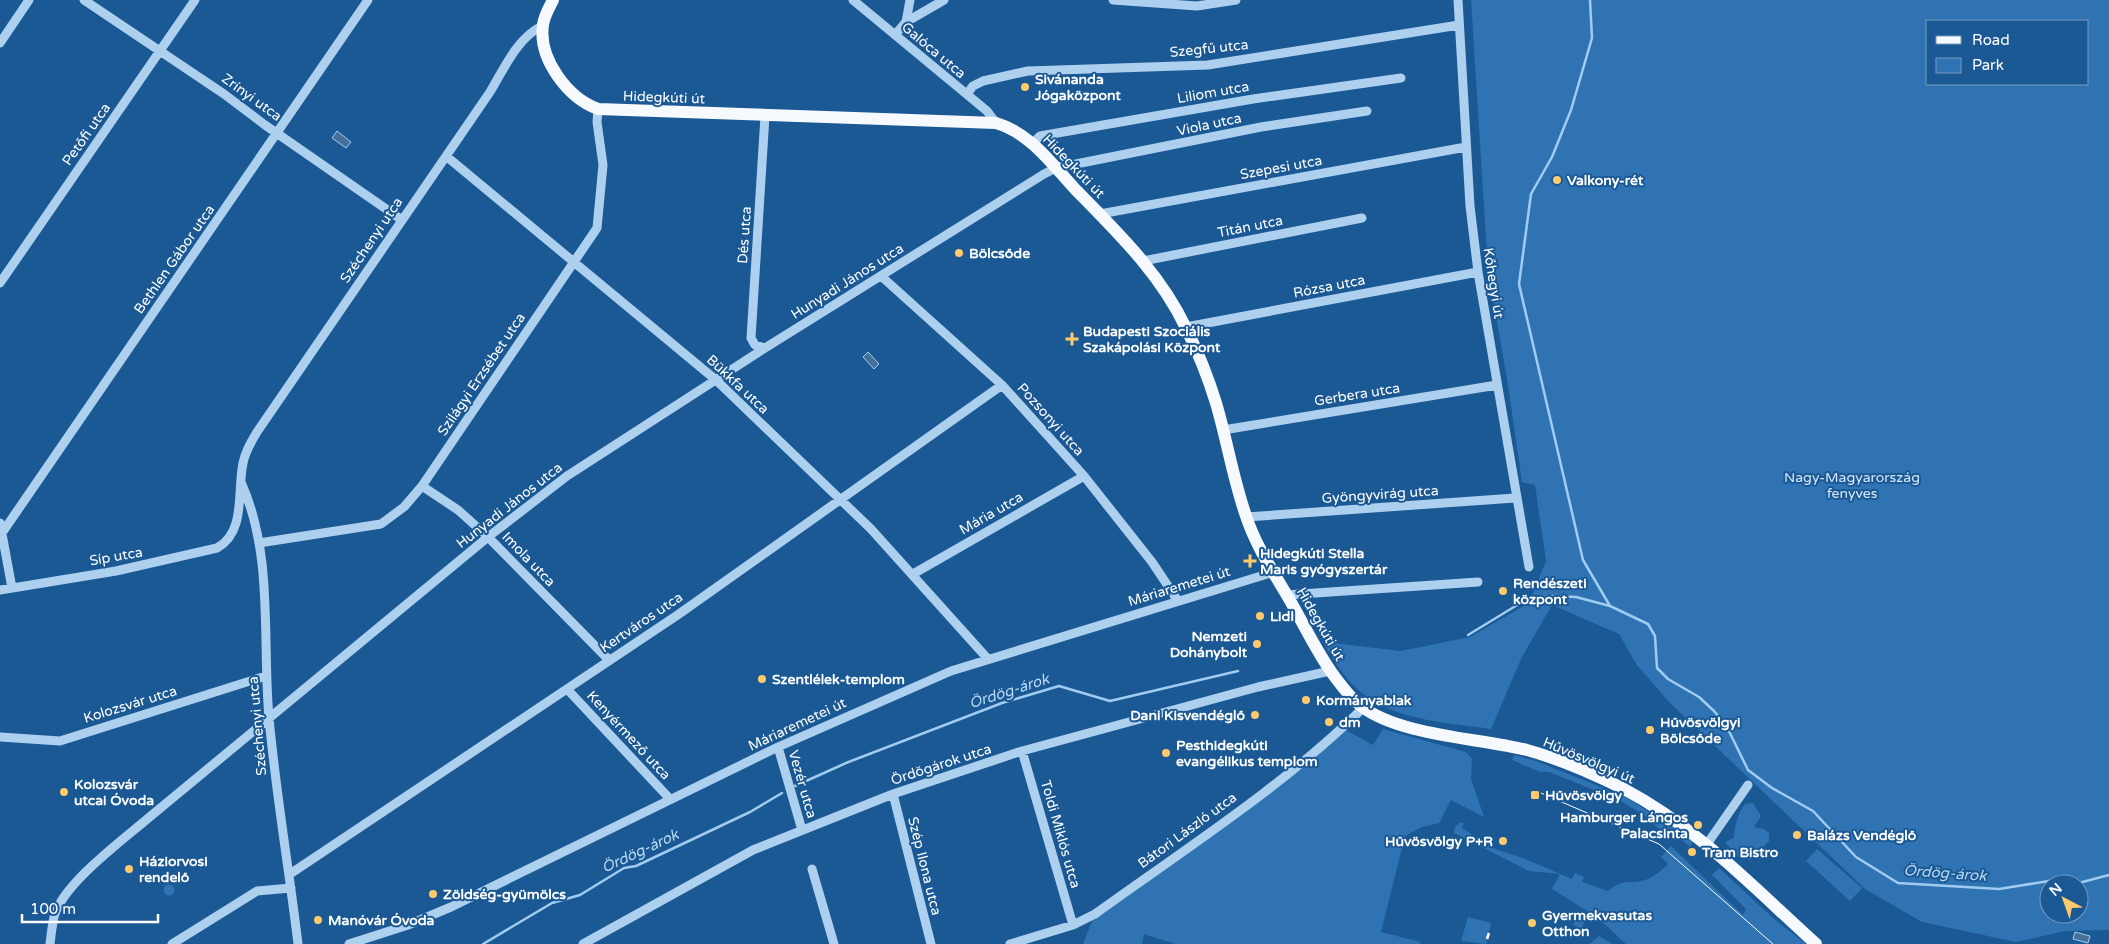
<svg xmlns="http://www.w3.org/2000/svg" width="2109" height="944" font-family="'Varela Round',sans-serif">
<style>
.green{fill:#2f73b3;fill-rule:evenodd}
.water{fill:#44709a;stroke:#a0ccf1}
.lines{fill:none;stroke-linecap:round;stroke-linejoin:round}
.stream{stroke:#a0ccf1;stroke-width:2.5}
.minor{stroke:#add0ef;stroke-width:9}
.major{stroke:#f6faff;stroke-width:12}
.tram{stroke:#fff;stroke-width:1}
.rail{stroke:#fff;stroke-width:2.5;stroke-dasharray:9 4;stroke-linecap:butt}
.poi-dot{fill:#ffca6c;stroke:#1b5995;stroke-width:2}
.labels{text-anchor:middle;stroke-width:4;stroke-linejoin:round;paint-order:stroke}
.street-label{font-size:14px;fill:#fff;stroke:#1b5995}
.poi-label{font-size:14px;font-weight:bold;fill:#fff;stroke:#1b5995;text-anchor:start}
.park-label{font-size:14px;fill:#d4e8fb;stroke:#1b5995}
.water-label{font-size:15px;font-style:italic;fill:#b9daf6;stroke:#1b5995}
</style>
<rect width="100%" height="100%" fill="#1b5995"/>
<path class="green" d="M 1471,0 L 2109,0 L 2109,930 L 2065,931 L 2016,942 L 1922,922 L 1865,889 L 1669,702 L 1636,664 L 1619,634 L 1552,605 L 1521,659 L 1491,729 C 1444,722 1390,721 1354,686 C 1341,673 1332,657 1323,642 L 1401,651 L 1470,637 L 1529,603 L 1546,561 L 1535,485 L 1522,482 L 1508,385 L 1488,270 ZM 1928,21 L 2088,21 L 2088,84 L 1928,84 ZM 2049,884 L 2079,884 L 2079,914 L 2049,914 Z
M 1383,729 L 1466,752 L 1472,759 L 1471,779 L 1484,817 L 1451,800 L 1439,823 L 1422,827 L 1405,836 L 1381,932 L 1421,942 L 1420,944 L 1175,944 L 1144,934 L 1142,944 L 1083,944 L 1095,914 L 1346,730 L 1373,745 Z
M 1514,755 L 1536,761 L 1626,797 L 1693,841 L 1690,847 L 1682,840 L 1673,840 L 1666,837 L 1666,835 L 1641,813 L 1619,800 L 1549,772 L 1540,772 L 1512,760 Z
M 1753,803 L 1761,816 L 1754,827 L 1764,829 L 1769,833 L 1769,841 L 1751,860 L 1738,857 L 1725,842 L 1734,838 C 1735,825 1737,814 1745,804 Z
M 1459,823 L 1464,823 L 1462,828 L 1495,849 L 1523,858 L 1572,879 L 1575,873 L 1584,877 L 1582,882 L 1608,891 C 1626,877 1627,885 1645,880 C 1654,877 1662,870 1668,864 L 1661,857 L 1671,846 L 1743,915 L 1746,909 L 1712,875 L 1719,868 L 1773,918 L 1806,944 L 1626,944 L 1597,917 L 1552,889 L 1560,874 L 1529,871 L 1454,833 L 1455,827 Z
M 1817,849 L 1862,888 L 1850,901 L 1806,861 Z
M163.5 890a5.5 5.5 0 1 1 11 0a5.5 5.5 0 1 1-11 0Z
M 1579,911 L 1585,919 L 1582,929 L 1573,925 Z
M 1468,917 L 1491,923 L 1486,944 L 1461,941 Z
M 1599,936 L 1612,944 L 1590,944 Z"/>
<path class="water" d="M 337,131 L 351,142 L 346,148 L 332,138 Z
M 868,352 L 879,364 L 874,369 L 863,357 Z
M 2075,932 L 2090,936 L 2088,943 L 2073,939 Z"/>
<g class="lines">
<path class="stream" d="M 1590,0 L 1592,38 L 1571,110 L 1552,157 L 1531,194 L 1519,284 L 1583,560 L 1610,606
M 1468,635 L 1527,599 L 1554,596 L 1576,597 L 1610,606 L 1648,624 L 1655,636 L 1657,668 L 1668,679 L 1699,697 L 1714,711 L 1726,725 L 1748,770 L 1772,788 L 1813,811 L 1856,857 L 1898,883 L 1999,889 L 2055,880 L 2075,884 L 2109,875
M 795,786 L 846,763 L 1002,703 L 1059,686 L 1110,701 L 1238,671
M 483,944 L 552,903 L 580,895 L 624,868 L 636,866 L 750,812 L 782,793"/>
<path class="minor" d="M 84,0 L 224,94 L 265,125 L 402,220
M 853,0 L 987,111 L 996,123
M 1113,0 L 1197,6 L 1236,0
M 1458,0 L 1470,206 L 1478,272 L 1529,567
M 906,22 L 910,0
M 895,35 L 906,22 L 944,0
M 0,43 L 29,0
M 967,94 L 973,86 L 983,81 L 1028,71 L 1208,65 L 1459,25
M 1033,143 L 1040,136 L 1253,99 L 1401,78
M 446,156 L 716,380 L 871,529 L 987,658
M 1100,214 L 1466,147
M 1143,261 L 1362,218
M 881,276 L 1002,385 L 1084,476 L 1152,562 L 1178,601
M 0,283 L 195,0
M 1186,327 L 1478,272
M 765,348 L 755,345 L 751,338 L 765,116
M 1223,430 L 1497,385
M 241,482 C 274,556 262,639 269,718 C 276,794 289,869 298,944
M 422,486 L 458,510 L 488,537 L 609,660
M 1246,517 L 1515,498
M 0,523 L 12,588
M 2,533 L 368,0
M 259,543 L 381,524 L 404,507 L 422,486 L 597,228 L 603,165 L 597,122 L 598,109
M 913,574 L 1084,476
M 0,590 L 116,571 L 217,548 C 246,532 237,492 243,463 C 245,452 251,442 257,432 L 490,92 C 504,69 517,38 542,26
M 1286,595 L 1478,582
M 567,689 L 670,799
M 0,737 L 60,741 L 266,676
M 778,747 L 802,830
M 1022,751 L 1073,925
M 893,794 L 931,944
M 1707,844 L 1748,785
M 812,869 L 834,944
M 290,874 L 679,614 L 1002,385
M 50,944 C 51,935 52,926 54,917 C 62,885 120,842 146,820 L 488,537 L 567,476 L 765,348 L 1044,174 L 1056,168 L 1261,127 L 1367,111
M 172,944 L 257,891 L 291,888
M 349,944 L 408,925 L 451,907 L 778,747 L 951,671 L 1274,572
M 583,944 L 753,850 L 893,794 L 1022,751 L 1258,687 L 1330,671
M 1010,944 L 1073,925 L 1095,914 C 1185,849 1285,785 1363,708"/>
<path class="major" d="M 553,0 C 549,8 544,16 543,25 C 538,59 568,98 598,109 L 996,123 C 1030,133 1051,163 1075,189 C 1117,232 1160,273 1186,328 C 1198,352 1208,377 1216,403 C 1227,440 1233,479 1246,516 C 1256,547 1276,576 1292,604 C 1305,627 1317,652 1332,673 C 1341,685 1349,697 1361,706 C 1400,736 1480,738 1527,750 C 1560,759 1594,774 1624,789 C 1698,828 1755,889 1816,944"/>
<path class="tram" d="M 1534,790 L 1659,844 L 1773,944"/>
<path class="rail" d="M 1487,939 L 1489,933"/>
</g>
<g class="poi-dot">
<circle cx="1025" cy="87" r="5"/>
<circle cx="1557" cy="180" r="5"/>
<circle cx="959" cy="253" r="5"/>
<path d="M1069.5 331.5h5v5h5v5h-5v5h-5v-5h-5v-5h5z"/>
<path d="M1247.5 553.5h5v5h5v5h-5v5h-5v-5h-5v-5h5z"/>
<circle cx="1503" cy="591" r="5"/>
<circle cx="1260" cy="616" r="5"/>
<circle cx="1257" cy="644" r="5"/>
<circle cx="762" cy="679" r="5"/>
<circle cx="1306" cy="700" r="5"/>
<circle cx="1255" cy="715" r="5"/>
<circle cx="1329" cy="722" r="5"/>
<circle cx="1650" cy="730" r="5"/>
<circle cx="1166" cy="753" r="5"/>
<circle cx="64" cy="792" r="5"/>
<rect x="1530" y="790" width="10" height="10" rx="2.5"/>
<circle cx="1698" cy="825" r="5"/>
<circle cx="1797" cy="835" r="5"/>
<circle cx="1503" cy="841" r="5"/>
<circle cx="1692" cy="852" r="5"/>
<circle cx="129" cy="869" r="5"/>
<circle cx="433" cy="894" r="5"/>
<circle cx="318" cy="920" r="5"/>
<circle cx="1532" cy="923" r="5"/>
</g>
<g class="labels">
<g class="street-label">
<text transform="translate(1209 48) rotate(-6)" y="5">Szegfű utca</text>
<text transform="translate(934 50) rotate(40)" y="5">Galóca utca</text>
<text transform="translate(1213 92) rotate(-10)" y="5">Liliom utca</text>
<text transform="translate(252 97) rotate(36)" y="5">Zrínyi utca</text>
<text transform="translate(664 97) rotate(2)" y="5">Hidegkúti út</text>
<text transform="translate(1209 124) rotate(-12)" y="5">Viola utca</text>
<text transform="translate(86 134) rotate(-55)" y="5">Petőfi utca</text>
<text transform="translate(1074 166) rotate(46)" y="5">Hidegkúti út</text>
<text transform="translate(1281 167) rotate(-10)" y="5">Szepesi utca</text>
<text transform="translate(1250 226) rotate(-11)" y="5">Titán utca</text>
<text transform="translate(744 235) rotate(-86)" y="5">Dés utca</text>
<text transform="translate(371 240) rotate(-56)" y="5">Széchenyi utca</text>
<text transform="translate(174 259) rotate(-55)" y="5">Bethlen Gábor utca</text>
<text transform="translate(847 281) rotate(-32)" y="5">Hunyadi János utca</text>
<text transform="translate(1494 283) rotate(81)" y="5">Kőhegyi út</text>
<text transform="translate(1329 286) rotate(-11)" y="5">Rózsa utca</text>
<text transform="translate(481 374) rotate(-56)" y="5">Szilágyi Erzsébet utca</text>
<text transform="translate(738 384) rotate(43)" y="5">Bükkfa utca</text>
<text transform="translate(1357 394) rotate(-9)" y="5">Gerbera utca</text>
<text transform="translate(1051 419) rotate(48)" y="5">Pozsonyi utca</text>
<text transform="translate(1380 494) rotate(-4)" y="5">Gyöngyvirág utca</text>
<text transform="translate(509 505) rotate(-38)" y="5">Hunyadi János utca</text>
<text transform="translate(991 513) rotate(-30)" y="5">Mária utca</text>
<text transform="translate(116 556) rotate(-10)" y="5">Síp utca</text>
<text transform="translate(529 559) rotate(46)" y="5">Imola utca</text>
<text transform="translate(1179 586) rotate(-17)" y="5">Máriaremetei út</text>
<text transform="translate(641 622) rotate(-34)" y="5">Kertváros utca</text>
<text transform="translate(1321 624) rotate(60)" y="5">Hidegkúti út</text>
<text transform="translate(130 704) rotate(-17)" y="5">Kolozsvár utca</text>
<text transform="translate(797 724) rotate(-25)" y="5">Máriaremetei út</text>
<text transform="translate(257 726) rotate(-95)" y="5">Széchenyi utca</text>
<text transform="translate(629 735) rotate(47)" y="5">Kenyérmező utca</text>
<text transform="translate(1589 760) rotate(23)" y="5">Hűvösvölgyi út</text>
<text transform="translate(941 764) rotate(-18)" y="5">Ördögárok utca</text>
<text transform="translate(803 784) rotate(74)" y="5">Vezér utca</text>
<text transform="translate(1187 830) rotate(-36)" y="5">Bátori László utca</text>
<text transform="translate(1061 834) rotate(74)" y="5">Toldi Miklós utca</text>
<text transform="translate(925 866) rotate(76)" y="5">Szép Ilona utca</text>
</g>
<g class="poi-label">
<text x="1035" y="84">Sivánanda<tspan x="1035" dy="16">Jógaközpont</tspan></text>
<text x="1567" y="185">Valkony-rét</text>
<text x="969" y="258">Bölcsőde</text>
<text x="1083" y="336">Budapesti Szociális<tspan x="1083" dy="16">Szakápolási Központ</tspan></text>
<text x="1260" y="558">Hidegkúti Stella<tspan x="1260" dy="16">Maris gyógyszertár</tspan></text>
<text x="1513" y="588">Rendészeti<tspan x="1513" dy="16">központ</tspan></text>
<text x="1270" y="621">Lidl</text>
<text x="1247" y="641" text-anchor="end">Nemzeti<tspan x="1247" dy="16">Dohánybolt</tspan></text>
<text x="772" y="684">Szentlélek-templom</text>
<text x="1316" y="705">Kormányablak</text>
<text x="1245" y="720" text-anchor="end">Dani Kisvendéglő</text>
<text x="1339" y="727">dm</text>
<text x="1660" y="727">Hűvösvölgyi<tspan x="1660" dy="16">Bölcsőde</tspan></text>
<text x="1176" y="750">Pesthidegkúti<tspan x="1176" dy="16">evangélikus templom</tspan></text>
<text x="74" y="789">Kolozsvár<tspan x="74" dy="16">utcai Óvoda</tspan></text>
<text x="1545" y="800">Hűvösvölgy</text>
<text x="1688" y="822" text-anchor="end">Hamburger Lángos<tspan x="1688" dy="16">Palacsinta</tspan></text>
<text x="1807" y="840">Balázs Vendéglő</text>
<text x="1493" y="846" text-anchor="end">Hűvösvölgy P+R</text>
<text x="1702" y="857">Tram Bistro</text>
<text x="139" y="866">Háziorvosi<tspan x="139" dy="16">rendelő</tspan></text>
<text x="443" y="899">Zöldség-gyümölcs</text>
<text x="1542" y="920">Gyermekvasutas<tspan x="1542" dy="16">Otthon</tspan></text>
<text x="328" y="925">Manóvár Óvoda</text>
</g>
<g class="park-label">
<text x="1852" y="482">Nagy-Magyarország<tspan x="1852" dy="16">fenyves</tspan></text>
</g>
<g class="water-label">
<text transform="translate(1009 691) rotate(-18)" y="5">Ördög-árok</text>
<text transform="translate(640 851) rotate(-25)" y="5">Ördög-árok</text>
<text transform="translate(1945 873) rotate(4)" y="5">Ördög-árok</text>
</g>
</g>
<rect x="1926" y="20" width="162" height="65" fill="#1b5995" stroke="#769bbf"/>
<rect x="1936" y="36" width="25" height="8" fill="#f6faff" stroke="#769bbf"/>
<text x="1972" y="45" font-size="15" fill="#ffffff">Road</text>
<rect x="1936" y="58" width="25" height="15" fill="#2f73b3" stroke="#769bbf"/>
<text x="1972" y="70" font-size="15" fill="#ffffff">Park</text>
<g transform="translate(2064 899) rotate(319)"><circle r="24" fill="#1b5995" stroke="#769bbf"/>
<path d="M0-4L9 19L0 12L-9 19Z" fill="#ffca6c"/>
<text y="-8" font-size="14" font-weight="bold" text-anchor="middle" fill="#ffffff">N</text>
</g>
<path d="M22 914v8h136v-8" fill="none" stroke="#ffffff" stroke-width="2.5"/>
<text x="30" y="914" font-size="15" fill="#ffffff" stroke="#1b5995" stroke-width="4" paint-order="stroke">100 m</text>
</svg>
